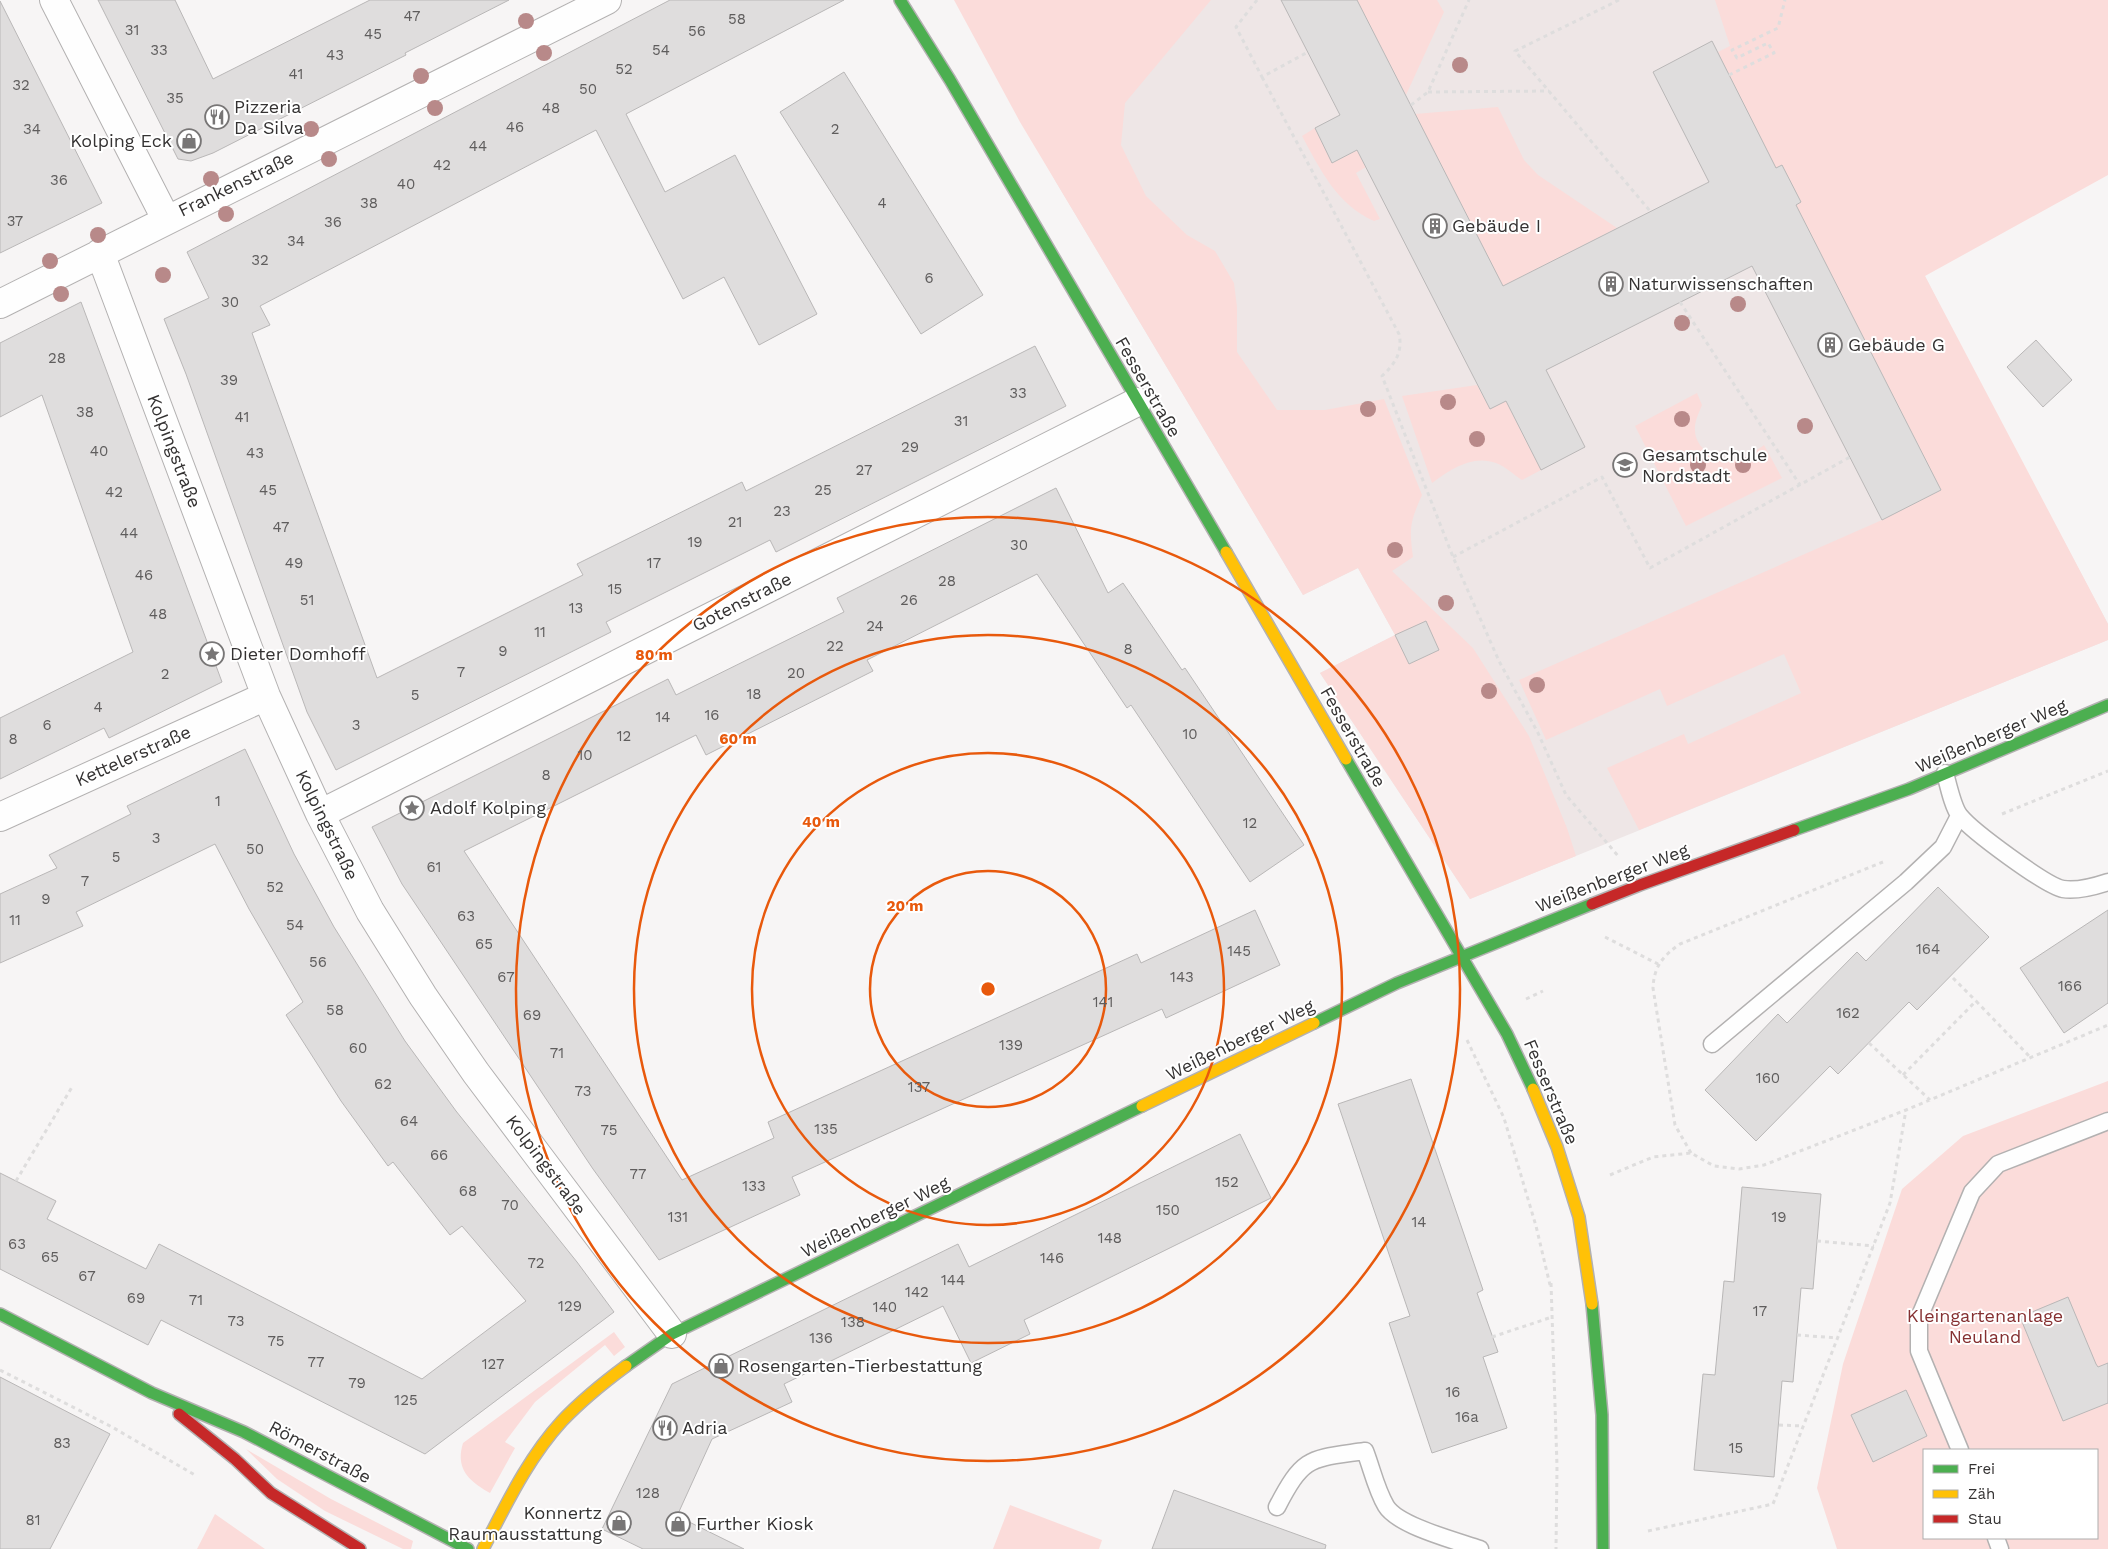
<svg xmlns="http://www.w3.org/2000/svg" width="2108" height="1549" font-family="'Work Sans',sans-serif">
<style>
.built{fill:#eee6e6}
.green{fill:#fbdcda;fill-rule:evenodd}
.building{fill:#dfdddd;stroke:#b9b7b7}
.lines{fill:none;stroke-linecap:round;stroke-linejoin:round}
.lane-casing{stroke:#b3b1b1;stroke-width:19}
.street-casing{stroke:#b3b1b1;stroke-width:30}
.fast-casing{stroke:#b3b1b1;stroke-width:14}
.slow-casing{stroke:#b3b1b1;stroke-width:14}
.jam-casing{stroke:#b3b1b1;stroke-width:14}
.path{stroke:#dedddd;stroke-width:3;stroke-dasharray:4 4;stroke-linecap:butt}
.lane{stroke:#fefefe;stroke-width:16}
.street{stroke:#fefefe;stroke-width:28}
.fast{stroke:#4caf50;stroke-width:11}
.slow{stroke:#ffc107;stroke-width:11}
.jam{stroke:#c62828;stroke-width:11}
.tree{fill:#b88989}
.ring{fill:none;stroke:#e8590c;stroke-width:2.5}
.labels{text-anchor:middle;stroke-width:4;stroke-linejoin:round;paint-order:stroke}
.number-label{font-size:15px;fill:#5f5d5d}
.poi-label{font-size:18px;fill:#343232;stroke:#fff;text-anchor:start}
.street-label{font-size:18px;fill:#343232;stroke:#fff}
.park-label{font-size:18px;fill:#853031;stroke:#fff}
.centre{fill:#e8590c;stroke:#fff;stroke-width:2.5}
.ring-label{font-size:15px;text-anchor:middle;font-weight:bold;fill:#e8590c;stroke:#fff;stroke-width:4;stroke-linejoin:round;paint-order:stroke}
</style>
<rect width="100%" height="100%" fill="#f7f5f5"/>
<path class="built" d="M 955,0 L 1918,0 L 1812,53 L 1969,363 L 2108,624 L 2108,640 L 1470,899 L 1320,673 L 1395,635 L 1358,568 L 1303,595 L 1056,182 Z"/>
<path class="green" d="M 954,0 L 1211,0 L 1125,103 L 1121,145 L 1146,196 L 1187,235 L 1215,251 L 1234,283 L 1237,307 L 1237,352 L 1277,410 L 1325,410 L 1384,399 L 1422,495 C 1410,522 1409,528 1413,557 L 1392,571 L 1473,648 L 1529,736 L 1567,828 L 1576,856 L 1470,899 L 1320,673 L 1395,635 L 1358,568 L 1303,595 L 1020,122 Z
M 1357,0 L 1437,0 L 1444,12 L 1406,95 Z
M 1715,0 L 2108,0 L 2108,175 L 1925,276 L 2108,624 L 2108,640 L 1639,830 L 1607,768 L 1684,734 L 1688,744 L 1801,693 L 1784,654 L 1667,706 L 1660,689 L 1546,740 L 1519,680 L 1882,520 L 1941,490 L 1796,205 L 1801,202 L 1782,165 L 1776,168 L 1718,52 L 1730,46 Z
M 1498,107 L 1524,160 L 1538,175 L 1617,228 L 1503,286 L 1415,114 Z
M 1315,128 L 1332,163 L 1358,150 L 1366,167 L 1356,173 L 1380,219 L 1374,221 C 1337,205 1320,169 1302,136 Z
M 1477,385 L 1490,409 L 1506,401 L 1541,470 L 1522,480 C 1514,475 1505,466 1496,463 C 1473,454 1449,470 1432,483 L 1402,396 Z
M 1697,393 L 1702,405 C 1699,413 1694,422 1695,431 C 1696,452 1723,464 1740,459 C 1749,456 1757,450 1764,445 L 1782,478 L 1686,526 L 1635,426 Z
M 2108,1081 L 2108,1549 L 1837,1549 L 1817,1488 L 1843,1364 L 1902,1189 L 1963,1136 ZM 1924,1450 L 2097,1450 L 2097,1538 L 1924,1538 Z
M 614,1332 L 625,1347 L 614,1356 L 605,1345 L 535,1402 L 505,1442 L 515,1448 L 490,1493 C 469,1481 455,1469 463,1443 Z
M 246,1449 L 331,1499 L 413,1541 L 411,1549 L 403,1549 L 325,1511 L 277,1479 Z
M 1010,1505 L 1102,1540 L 1099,1549 L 993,1549 Z
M 215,1514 L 265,1549 L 197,1549 Z"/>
<path class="building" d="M 98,0 L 175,0 L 213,79 L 370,0 L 509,0 L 405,53 L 406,55 L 213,153 L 191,161 L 178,159 Z
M 670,0 L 844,0 L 626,114 L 665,192 L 735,155 L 817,314 L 759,345 L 724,277 L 683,299 L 596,130 L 260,306 L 270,325 L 252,333 L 377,678 L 583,575 L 577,564 L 742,482 L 746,491 L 1035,346 L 1066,406 L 776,552 L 770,540 L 606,622 L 611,632 L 336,770 L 307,712 L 186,374 L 164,319 L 209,298 L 187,252 Z
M 1281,0 L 1357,0 L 1503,286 L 1709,182 L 1653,72 L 1712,41 L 1776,168 L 1782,165 L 1801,202 L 1796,205 L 1941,490 L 1882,520 L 1752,266 L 1546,370 L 1585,447 L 1541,470 L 1506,401 L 1490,409 L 1357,150 L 1332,163 L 1315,128 L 1340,115 Z
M 0,1 L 102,203 L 0,253 Z
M 844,72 L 983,295 L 921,334 L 780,112 Z
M 81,302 L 222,682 L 109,738 L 104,728 L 0,779 L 0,718 L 133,652 L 42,395 L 0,417 L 0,343 Z
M 2036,340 L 2072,380 L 2043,407 L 2007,367 Z
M 1056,488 L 1108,593 L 1123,583 L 1182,670 L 1185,668 L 1304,845 L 1250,882 L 1131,705 L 1127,708 L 1037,574 L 867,660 L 873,671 L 706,755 L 696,735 L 464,851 L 682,1180 L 774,1138 L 768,1122 L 1137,954 L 1141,963 L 1255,910 L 1280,965 L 1166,1018 L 1162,1009 L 792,1177 L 800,1195 L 659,1260 L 593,1169 L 402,884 L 372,827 L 668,679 L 676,695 L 844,612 L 837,598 Z
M 1426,621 L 1439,650 L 1409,664 L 1395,635 Z
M 245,749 L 294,854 L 334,927 L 405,1041 L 456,1111 L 577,1262 L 614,1312 L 425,1454 L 161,1320 L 148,1345 L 0,1269 L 0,1173 L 56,1201 L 47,1219 L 146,1269 L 159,1244 L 422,1379 L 526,1301 L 462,1226 L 450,1235 L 393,1162 L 388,1166 L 341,1101 L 286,1015 L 303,1002 L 249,909 L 215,844 L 76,912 L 83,926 L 0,963 L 0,894 L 57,868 L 49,855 L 131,814 L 127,806 Z
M 1938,887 L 1989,937 L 1917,1010 L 1909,1002 L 1838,1074 L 1830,1066 L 1756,1141 L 1705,1090 L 1778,1014 L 1787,1023 L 1857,952 L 1866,961 Z
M 2108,910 L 2108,1003 L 2064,1033 L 2020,968 Z
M 1411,1079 L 1483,1290 L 1477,1293 L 1498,1352 L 1483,1357 L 1507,1428 L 1432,1453 L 1389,1323 L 1410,1316 L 1338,1104 Z
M 1240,1134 L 1271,1198 L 1024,1320 L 1030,1334 L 971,1363 L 943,1306 L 784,1384 L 792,1402 L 712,1439 L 677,1516 L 744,1549 L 643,1549 L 602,1529 L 672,1384 L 958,1244 L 969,1267 Z
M 1742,1187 L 1821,1194 L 1813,1289 L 1801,1288 L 1793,1382 L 1782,1381 L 1774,1477 L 1694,1470 L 1703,1374 L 1715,1375 L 1724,1281 L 1734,1282 Z
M 2068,1297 L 2096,1364 L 2098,1367 L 2108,1363 L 2108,1403 L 2063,1421 L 2020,1317 Z
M 0,1377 L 110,1434 L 50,1549 L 0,1549 Z
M 1906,1390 L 1927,1436 L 1873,1462 L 1851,1415 Z
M 1174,1490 L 1326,1545 L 1325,1549 L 1152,1549 Z"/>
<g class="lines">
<g class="lane-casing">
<path id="lane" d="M 1945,773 C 1948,784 1953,808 1960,816 C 1972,831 2046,886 2063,889 C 2076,891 2096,886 2108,882
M 1712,1044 L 1906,882 L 1943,847 L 1959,816
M 1960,1450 L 1919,1351 L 1919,1318 L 1972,1192 L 1998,1164 L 2108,1121
M 1277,1507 C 1304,1455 1310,1459 1365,1451 C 1372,1469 1376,1489 1386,1506 C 1398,1526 1457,1541 1480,1549
M 1996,1538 L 2000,1549"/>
</g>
<g class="street-casing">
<path id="street" d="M 54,0 L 166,219
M 100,253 L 266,696 L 320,814 L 370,911 L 423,996 L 476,1073 L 672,1334
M 0,304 L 607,0
M 320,814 L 1137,402
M 0,817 L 266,696"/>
</g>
<g class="fast-casing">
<path id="fast" d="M 900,0 L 950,80 L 1226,552
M 1346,759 L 1507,1034 L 1533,1089
M 1794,830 L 1909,789 L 2108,705
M 1314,1023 L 1397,983 L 1592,904
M 1592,1304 L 1602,1415 L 1603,1549
M 0,1314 L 152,1393 L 244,1432 L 468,1549
M 626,1366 L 672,1334 L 1142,1106"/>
</g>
<g class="slow-casing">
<path id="slow" d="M 1226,552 L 1346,759
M 1533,1089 L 1557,1147 L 1579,1217 L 1592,1304
M 1142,1106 L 1314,1023
M 483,1549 C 506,1505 528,1458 562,1421 C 581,1401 603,1383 626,1366"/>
</g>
<g class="jam-casing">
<path id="jam" d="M 1592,904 L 1640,885 L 1794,830
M 179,1414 L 235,1459 L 271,1493 L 360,1549"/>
</g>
<path class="path" d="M 1257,0 L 1236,27 L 1262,77 L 1308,52
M 1619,0 L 1515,51 L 1650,211
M 1729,75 L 1774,53 L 1768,43 L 1737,58 L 1732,50 L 1778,28 L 1785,0
M 1262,77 L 1399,334 C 1403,352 1395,364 1382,376 L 1453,557 L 1499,661 L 1538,733 L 1566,795 L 1619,857
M 1428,92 L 1549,91
M 1411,105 L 1428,92 L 1469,0
M 1680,302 L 1800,485
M 1453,557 L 1602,477 L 1650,568 L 1850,457
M 2002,814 L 2108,771
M 1605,937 L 1658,964
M 1953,978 L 1976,1001
M 1526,999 L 1543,991
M 1467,1040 L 1504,1118 L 1536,1226 L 1550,1285
M 1869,1043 L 1930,1100
M 1903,1075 L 1976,1001 L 2031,1058
M 1691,1153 L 1675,1125 L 1653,988 C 1654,966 1663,956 1680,944 L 1883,862
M 1610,1175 L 1653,1157 L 1691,1153 L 1714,1166 L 1739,1169 L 1764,1165 L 1906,1110 L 2108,1025
M 16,1181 L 72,1087
M 1817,1241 L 1874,1246
M 1551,1283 L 1557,1466 L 1556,1549
M 1797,1335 L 1838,1338
M 1492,1337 L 1552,1317
M 0,1370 L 112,1427 L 195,1475
M 1779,1425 L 1803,1426
M 1648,1531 L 1773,1504 L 1890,1203 L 1906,1110"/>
<use href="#lane" class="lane"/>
<use href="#street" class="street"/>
<use href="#fast" class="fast"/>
<use href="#slow" class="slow"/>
<use href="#jam" class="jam"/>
</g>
<g class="tree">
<circle cx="526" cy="21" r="8"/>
<circle cx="544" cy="53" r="8"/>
<circle cx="1460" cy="65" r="8"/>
<circle cx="421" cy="76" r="8"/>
<circle cx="435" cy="108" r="8"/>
<circle cx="311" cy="129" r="8"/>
<circle cx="329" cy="159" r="8"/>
<circle cx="211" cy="179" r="8"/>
<circle cx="226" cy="214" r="8"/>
<circle cx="98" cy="235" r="8"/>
<circle cx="50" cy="261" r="8"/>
<circle cx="163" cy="275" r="8"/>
<circle cx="61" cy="294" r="8"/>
<circle cx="1738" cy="304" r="8"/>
<circle cx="1682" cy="323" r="8"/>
<circle cx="1448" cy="402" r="8"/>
<circle cx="1368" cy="409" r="8"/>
<circle cx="1682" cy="419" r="8"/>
<circle cx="1805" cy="426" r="8"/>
<circle cx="1477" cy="439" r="8"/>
<circle cx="1698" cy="465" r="8"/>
<circle cx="1743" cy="465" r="8"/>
<circle cx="1395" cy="550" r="8"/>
<circle cx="1446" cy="603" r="8"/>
<circle cx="1537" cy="685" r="8"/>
<circle cx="1489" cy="691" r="8"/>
</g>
<g class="ring">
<circle cx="988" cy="989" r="118"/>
<circle cx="988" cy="989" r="236"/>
<circle cx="988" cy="989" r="354"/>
<circle cx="988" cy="989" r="472"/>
</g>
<defs>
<g id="restaurant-ring" transform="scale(1.25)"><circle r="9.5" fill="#fff" stroke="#787676" stroke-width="1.5"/><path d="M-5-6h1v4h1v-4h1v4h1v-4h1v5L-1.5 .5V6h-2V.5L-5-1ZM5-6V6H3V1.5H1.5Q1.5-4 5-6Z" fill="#787676"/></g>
<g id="shop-ring" transform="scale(1.25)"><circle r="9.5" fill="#fff" stroke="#787676" stroke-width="1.5"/><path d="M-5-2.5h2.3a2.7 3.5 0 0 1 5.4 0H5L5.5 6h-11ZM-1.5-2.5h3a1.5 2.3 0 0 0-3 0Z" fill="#787676"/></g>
<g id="building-ring" transform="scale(1.25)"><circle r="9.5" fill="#fff" stroke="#787676" stroke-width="1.5"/><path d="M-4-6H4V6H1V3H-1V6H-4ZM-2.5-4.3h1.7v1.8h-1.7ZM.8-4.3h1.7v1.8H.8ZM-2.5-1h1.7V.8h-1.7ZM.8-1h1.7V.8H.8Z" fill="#787676"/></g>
<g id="school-ring" transform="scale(1.25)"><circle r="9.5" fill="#fff" stroke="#787676" stroke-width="1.5"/><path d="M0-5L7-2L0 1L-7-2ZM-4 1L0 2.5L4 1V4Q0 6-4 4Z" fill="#787676"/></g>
<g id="sight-ring" transform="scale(1.25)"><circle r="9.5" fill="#fff" stroke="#787676" stroke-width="1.5"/><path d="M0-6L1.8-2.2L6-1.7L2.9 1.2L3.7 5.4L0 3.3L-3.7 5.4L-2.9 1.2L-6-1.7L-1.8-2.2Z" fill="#787676"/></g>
</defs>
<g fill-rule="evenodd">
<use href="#restaurant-ring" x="217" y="117"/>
<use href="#shop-ring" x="189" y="141"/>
<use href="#building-ring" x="1435" y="226"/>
<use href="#building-ring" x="1611" y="284"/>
<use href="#building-ring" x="1830" y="345"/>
<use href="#school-ring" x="1625" y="465"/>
<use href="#sight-ring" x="212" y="654"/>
<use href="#sight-ring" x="412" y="808"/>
<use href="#shop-ring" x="721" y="1366"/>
<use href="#restaurant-ring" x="665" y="1428"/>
<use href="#shop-ring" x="619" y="1523"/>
<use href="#shop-ring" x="678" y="1524"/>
</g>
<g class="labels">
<g class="number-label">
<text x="412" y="21">47</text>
<text x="737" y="24">58</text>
<text x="132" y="35">31</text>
<text x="697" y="36">56</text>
<text x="373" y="39">45</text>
<text x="159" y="55">33</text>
<text x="661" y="55">54</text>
<text x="335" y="60">43</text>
<text x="624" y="74">52</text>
<text x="296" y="79">41</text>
<text x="21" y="90">32</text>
<text x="588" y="94">50</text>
<text x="175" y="103">35</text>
<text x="551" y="113">48</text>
<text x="515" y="132">46</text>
<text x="32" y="134">34</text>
<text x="835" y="134">2</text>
<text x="478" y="151">44</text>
<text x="442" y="170">42</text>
<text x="59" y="185">36</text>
<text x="406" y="189">40</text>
<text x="369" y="208">38</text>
<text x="882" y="208">4</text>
<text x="15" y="226">37</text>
<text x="333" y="227">36</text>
<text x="296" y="246">34</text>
<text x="260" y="265">32</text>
<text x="929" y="283">6</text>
<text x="230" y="307">30</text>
<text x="57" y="363">28</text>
<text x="229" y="385">39</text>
<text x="1018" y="398">33</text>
<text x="85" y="417">38</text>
<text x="242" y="422">41</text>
<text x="961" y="426">31</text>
<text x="910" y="452">29</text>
<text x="99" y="456">40</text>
<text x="255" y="458">43</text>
<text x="864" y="475">27</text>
<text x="268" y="495">45</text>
<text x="823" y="495">25</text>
<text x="114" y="497">42</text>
<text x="782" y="516">23</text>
<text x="735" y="527">21</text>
<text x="281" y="532">47</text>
<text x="129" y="538">44</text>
<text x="695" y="547">19</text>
<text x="1019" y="550">30</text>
<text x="294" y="568">49</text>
<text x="654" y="568">17</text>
<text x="144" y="580">46</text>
<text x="947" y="586">28</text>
<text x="615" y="594">15</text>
<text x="307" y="605">51</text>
<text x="909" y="605">26</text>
<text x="576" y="613">13</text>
<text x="158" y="619">48</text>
<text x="875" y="631">24</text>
<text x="540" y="637">11</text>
<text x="835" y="651">22</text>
<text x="1128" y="654">8</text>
<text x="503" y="656">9</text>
<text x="461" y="677">7</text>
<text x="796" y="678">20</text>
<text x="165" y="679">2</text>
<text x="754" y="699">18</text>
<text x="415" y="700">5</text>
<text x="98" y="712">4</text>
<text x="712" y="720">16</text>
<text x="663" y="722">14</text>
<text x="47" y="730">6</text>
<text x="356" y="730">3</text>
<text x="1190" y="739">10</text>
<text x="624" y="741">12</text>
<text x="13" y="744">8</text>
<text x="585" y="760">10</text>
<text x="546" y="780">8</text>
<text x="218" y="806">1</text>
<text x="1250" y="828">12</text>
<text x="156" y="843">3</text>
<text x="255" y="854">50</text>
<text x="116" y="862">5</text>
<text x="434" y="872">61</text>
<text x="85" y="886">7</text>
<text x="275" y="892">52</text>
<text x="46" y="904">9</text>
<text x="466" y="921">63</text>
<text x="15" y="925">11</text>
<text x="295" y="930">54</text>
<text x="484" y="949">65</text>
<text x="1928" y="954">164</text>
<text x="1239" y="956">145</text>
<text x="318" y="967">56</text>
<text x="506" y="982">67</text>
<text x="1182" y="982">143</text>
<text x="2070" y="991">166</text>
<text x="1103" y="1007">141</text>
<text x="335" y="1015">58</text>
<text x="1848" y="1018">162</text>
<text x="532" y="1020">69</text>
<text x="1011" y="1050">139</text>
<text x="358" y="1053">60</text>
<text x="557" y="1058">71</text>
<text x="1768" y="1083">160</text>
<text x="383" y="1089">62</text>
<text x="919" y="1092">137</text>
<text x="583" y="1096">73</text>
<text x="409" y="1126">64</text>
<text x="826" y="1134">135</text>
<text x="609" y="1135">75</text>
<text x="439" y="1160">66</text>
<text x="638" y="1179">77</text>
<text x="1227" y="1187">152</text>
<text x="754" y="1191">133</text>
<text x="468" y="1196">68</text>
<text x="510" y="1210">70</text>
<text x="1168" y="1215">150</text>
<text x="678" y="1222">131</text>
<text x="1779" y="1222">19</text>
<text x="1419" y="1227">14</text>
<text x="1110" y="1243">148</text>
<text x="17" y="1249">63</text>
<text x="50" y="1262">65</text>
<text x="1052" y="1263">146</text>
<text x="536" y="1268">72</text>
<text x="87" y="1281">67</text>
<text x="953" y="1285">144</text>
<text x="917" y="1297">142</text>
<text x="136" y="1303">69</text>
<text x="196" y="1305">71</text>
<text x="570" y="1311">129</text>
<text x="885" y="1312">140</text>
<text x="1760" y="1316">17</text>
<text x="236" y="1326">73</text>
<text x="853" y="1327">138</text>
<text x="821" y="1343">136</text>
<text x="276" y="1346">75</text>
<text x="316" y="1367">77</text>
<text x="493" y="1369">127</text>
<text x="357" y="1388">79</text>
<text x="1453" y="1397">16</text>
<text x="406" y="1405">125</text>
<text x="1467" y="1422">16a</text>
<text x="62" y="1448">83</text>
<text x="1736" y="1453">15</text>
<text x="648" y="1498">128</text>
<text x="33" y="1525">81</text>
</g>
<g class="poi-label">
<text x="234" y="113">Pizzeria<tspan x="234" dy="21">Da Silva</tspan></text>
<text x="172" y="147" text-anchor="end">Kolping Eck</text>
<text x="1452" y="232">Gebäude I</text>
<text x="1628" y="290">Naturwissenschaften</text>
<text x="1848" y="351">Gebäude G</text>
<text x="1642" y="461">Gesamtschule<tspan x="1642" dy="21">Nordstadt</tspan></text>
<text x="230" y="660">Dieter Domhoff</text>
<text x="430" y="814">Adolf Kolping</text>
<text x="738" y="1372">Rosengarten-Tierbestattung</text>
<text x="682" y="1434">Adria</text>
<text x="602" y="1519" text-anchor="end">Konnertz<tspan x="602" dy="21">Raumausstattung</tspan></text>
<text x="696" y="1530">Further Kiosk</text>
</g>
<g class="street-label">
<text transform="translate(236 184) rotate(-26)" y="6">Frankenstraße</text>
<text transform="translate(1148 387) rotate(60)" y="6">Fesserstraße</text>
<text transform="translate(174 451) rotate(69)" y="6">Kolpingstraße</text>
<text transform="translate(742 602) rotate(-27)" y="6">Gotenstraße</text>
<text transform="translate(1991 736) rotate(-23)" y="6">Weißenberger Weg</text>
<text transform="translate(1353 737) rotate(60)" y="6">Fesserstraße</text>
<text transform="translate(133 756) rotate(-24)" y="6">Kettelerstraße</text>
<text transform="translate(327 825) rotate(64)" y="6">Kolpingstraße</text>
<text transform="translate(1612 878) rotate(-21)" y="6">Weißenberger Weg</text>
<text transform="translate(1240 1040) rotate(-26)" y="6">Weißenberger Weg</text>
<text transform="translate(1551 1092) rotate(67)" y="6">Fesserstraße</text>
<text transform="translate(546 1165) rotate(53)" y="6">Kolpingstraße</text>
<text transform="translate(875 1217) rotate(-26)" y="6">Weißenberger Weg</text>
<text transform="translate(320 1452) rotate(28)" y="6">Römerstraße</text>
</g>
<g class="park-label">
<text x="1985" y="1322">Kleingartenanlage<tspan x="1985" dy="21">Neuland</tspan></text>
</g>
</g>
<circle cx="988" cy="989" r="8" class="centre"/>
<g class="ring-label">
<text x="654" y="660">80 m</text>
<text x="738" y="744">60 m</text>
<text x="821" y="827">40 m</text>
<text x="905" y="911">20 m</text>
</g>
<rect x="1923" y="1449" width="175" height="90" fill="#ffffff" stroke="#aeadad"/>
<rect x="1933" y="1465" width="25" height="8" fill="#4caf50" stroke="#aeadad"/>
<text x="1968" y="1474" font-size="15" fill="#343232">Frei</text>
<rect x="1933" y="1490" width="25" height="8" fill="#ffc107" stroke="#aeadad"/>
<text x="1968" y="1499" font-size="15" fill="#343232">Zäh</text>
<rect x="1933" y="1515" width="25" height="8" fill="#c62828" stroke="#aeadad"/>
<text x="1968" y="1524" font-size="15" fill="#343232">Stau</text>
</svg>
